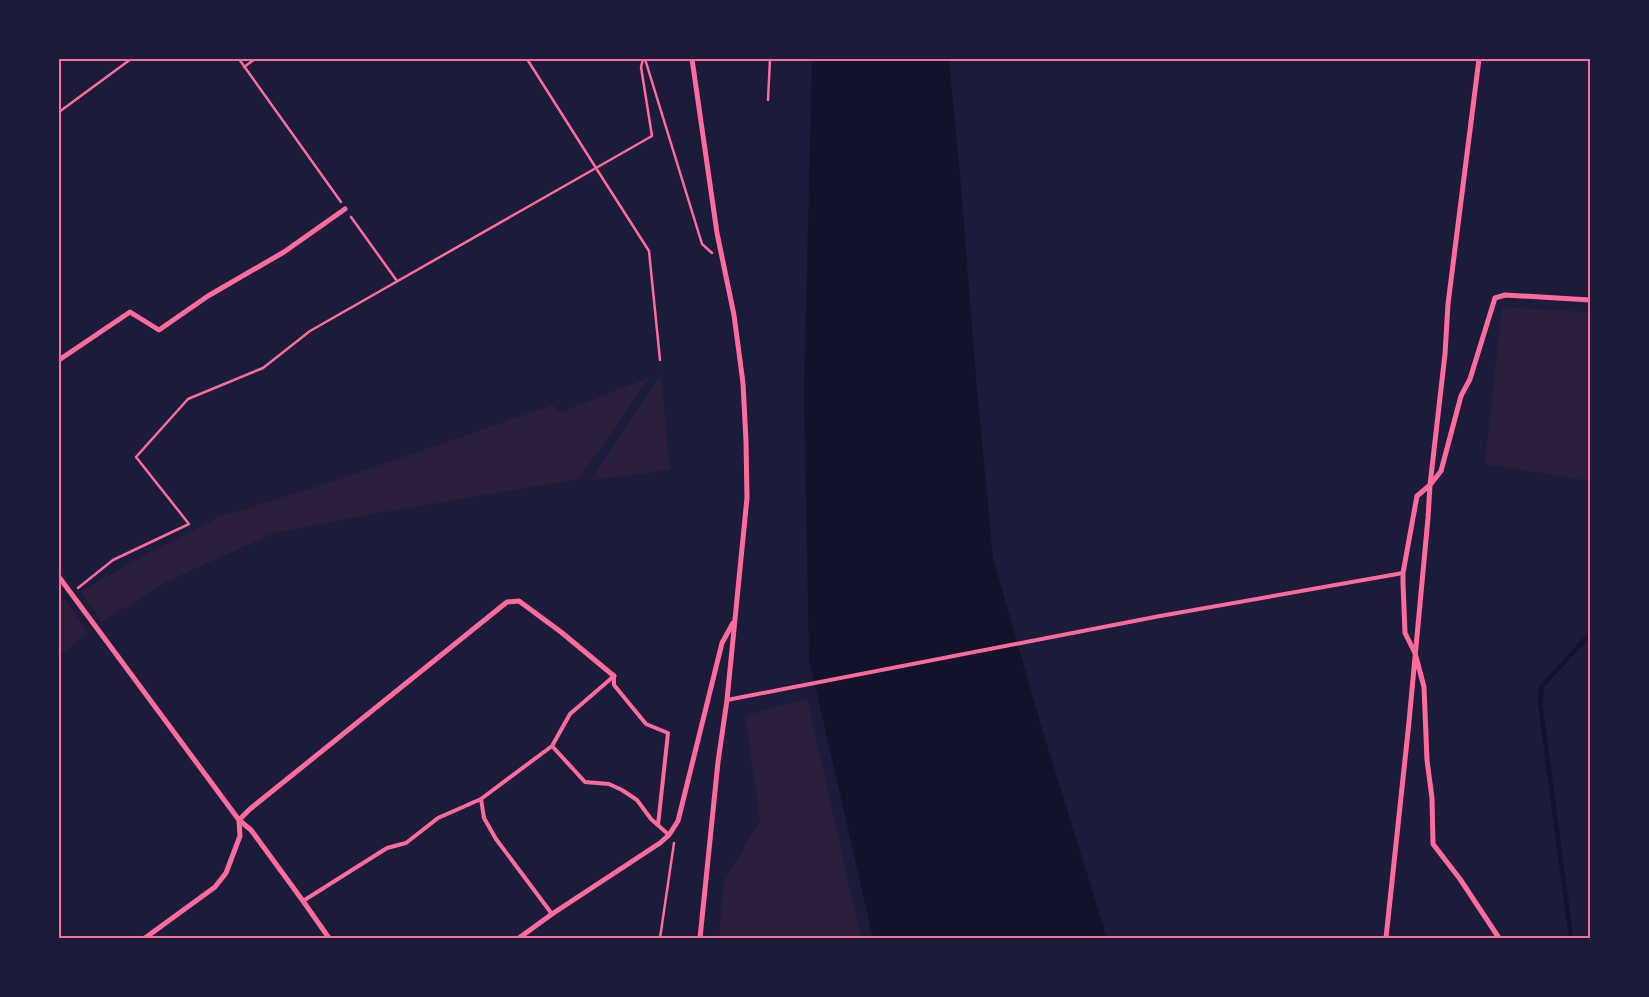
<svg xmlns="http://www.w3.org/2000/svg" width="1649" height="997" font-family="Manrope,sans-serif">
<style>
.green{fill:#2a1e3b}
.water{fill:#12122b}
.lines{fill:none;stroke-linecap:round;stroke-linejoin:round}
.stream{stroke:#12122b;stroke-width:4.5}
.path{stroke:#ff6b9d;stroke-width:2.5}
.service{stroke:#ff6b9d;stroke-width:4}
.minor{stroke:#ff6b9d;stroke-width:5}
.neatline{fill:none;stroke:#ff6b9d;stroke-width:2}
</style>
<rect width="100%" height="100%" fill="#1b1b3a"/>
<path class="green" d="M 1502,307 L 1590,312 L 1590,481 L 1485,464 Z
M 661,375 L 670,470 L 591,480 Z
M 650,377 L 579,479 L 379,513 L 274,533 L 166,582 L 102,622 L 81,591 L 147,554 L 219,517 L 322,485 L 553,405 L 560,413 Z
M 64,599 L 88,632 L 59,657 L 59,605 Z
M 807,698 L 861,938 L 719,938 L 724,882 L 760,820 L 745,716 Z"/>
<path class="water" d="M 812,59 L 949,59 L 961,186 L 976,378 L 993,558 L 1043,732 L 1107,938 L 873,938 L 809,659 L 804,394 Z"/>
<g class="lines">
<path class="stream" d="M 1571,938 L 1540,702 L 1542,686 L 1590,634"/>
<path class="path" d="M 239,59 L 341,202
M 527,59 L 596,168 L 652,136 L 641,67 L 643,59
M 645,59 L 702,244 L 712,253
M 244,67 L 255,59
M 768,100 L 770,59
M 59,112 L 131,59
M 351,217 L 397,281
M 78,588 L 113,560 L 189,524 L 136,457 L 188,399 L 263,368 L 310,331 L 596,168 L 649,251 L 660,360
M 660,938 L 674,843"/>
<path class="service" d="M 614,676 L 614,685 L 646,724 L 668,733 L 658,825
M 727,700 L 1160,616 L 1403,573
M 552,746 L 570,714 L 614,676
M 481,799 L 484,818 L 496,839 L 552,914
M 303,901 L 387,848 L 406,843 L 438,818 L 481,799 L 552,746 L 585,782 L 609,784 L 622,790 L 637,800 L 651,819 L 669,835"/>
<path class="minor" d="M 692,59 L 717,233 L 734,315 L 743,383 L 746,441 L 747,498 L 727,700 L 718,762 L 700,938
M 59,360 L 130,312 L 159,330 L 208,296 L 284,252 L 345,209
M 59,577 L 239,820 L 251,830 L 303,901 L 329,938
M 145,938 L 215,887 L 226,873 L 240,836 L 239,820 L 250,809 L 507,602 L 519,601 L 561,632 L 614,676
M 519,938 L 552,914 L 660,843 L 669,835 L 678,821 L 722,643 L 733,623
M 1386,938 L 1409,722 L 1428,518 L 1430,485 L 1445,354 L 1448,304 L 1479,59
M 1499,938 L 1460,879 L 1433,844 L 1432,798 L 1427,760 L 1424,687 L 1415,653 L 1405,633 L 1403,583 L 1403,573 L 1417,496 L 1430,485 L 1441,471 L 1461,396 L 1470,379 L 1495,298 L 1505,295 L 1590,300"/>
</g>
<rect width="1649" height="997" fill="none" stroke="#1b1b3a" stroke-width="120"/>
<rect x="60" y="60" width="1529" height="877" class="neatline"/>
</svg>
